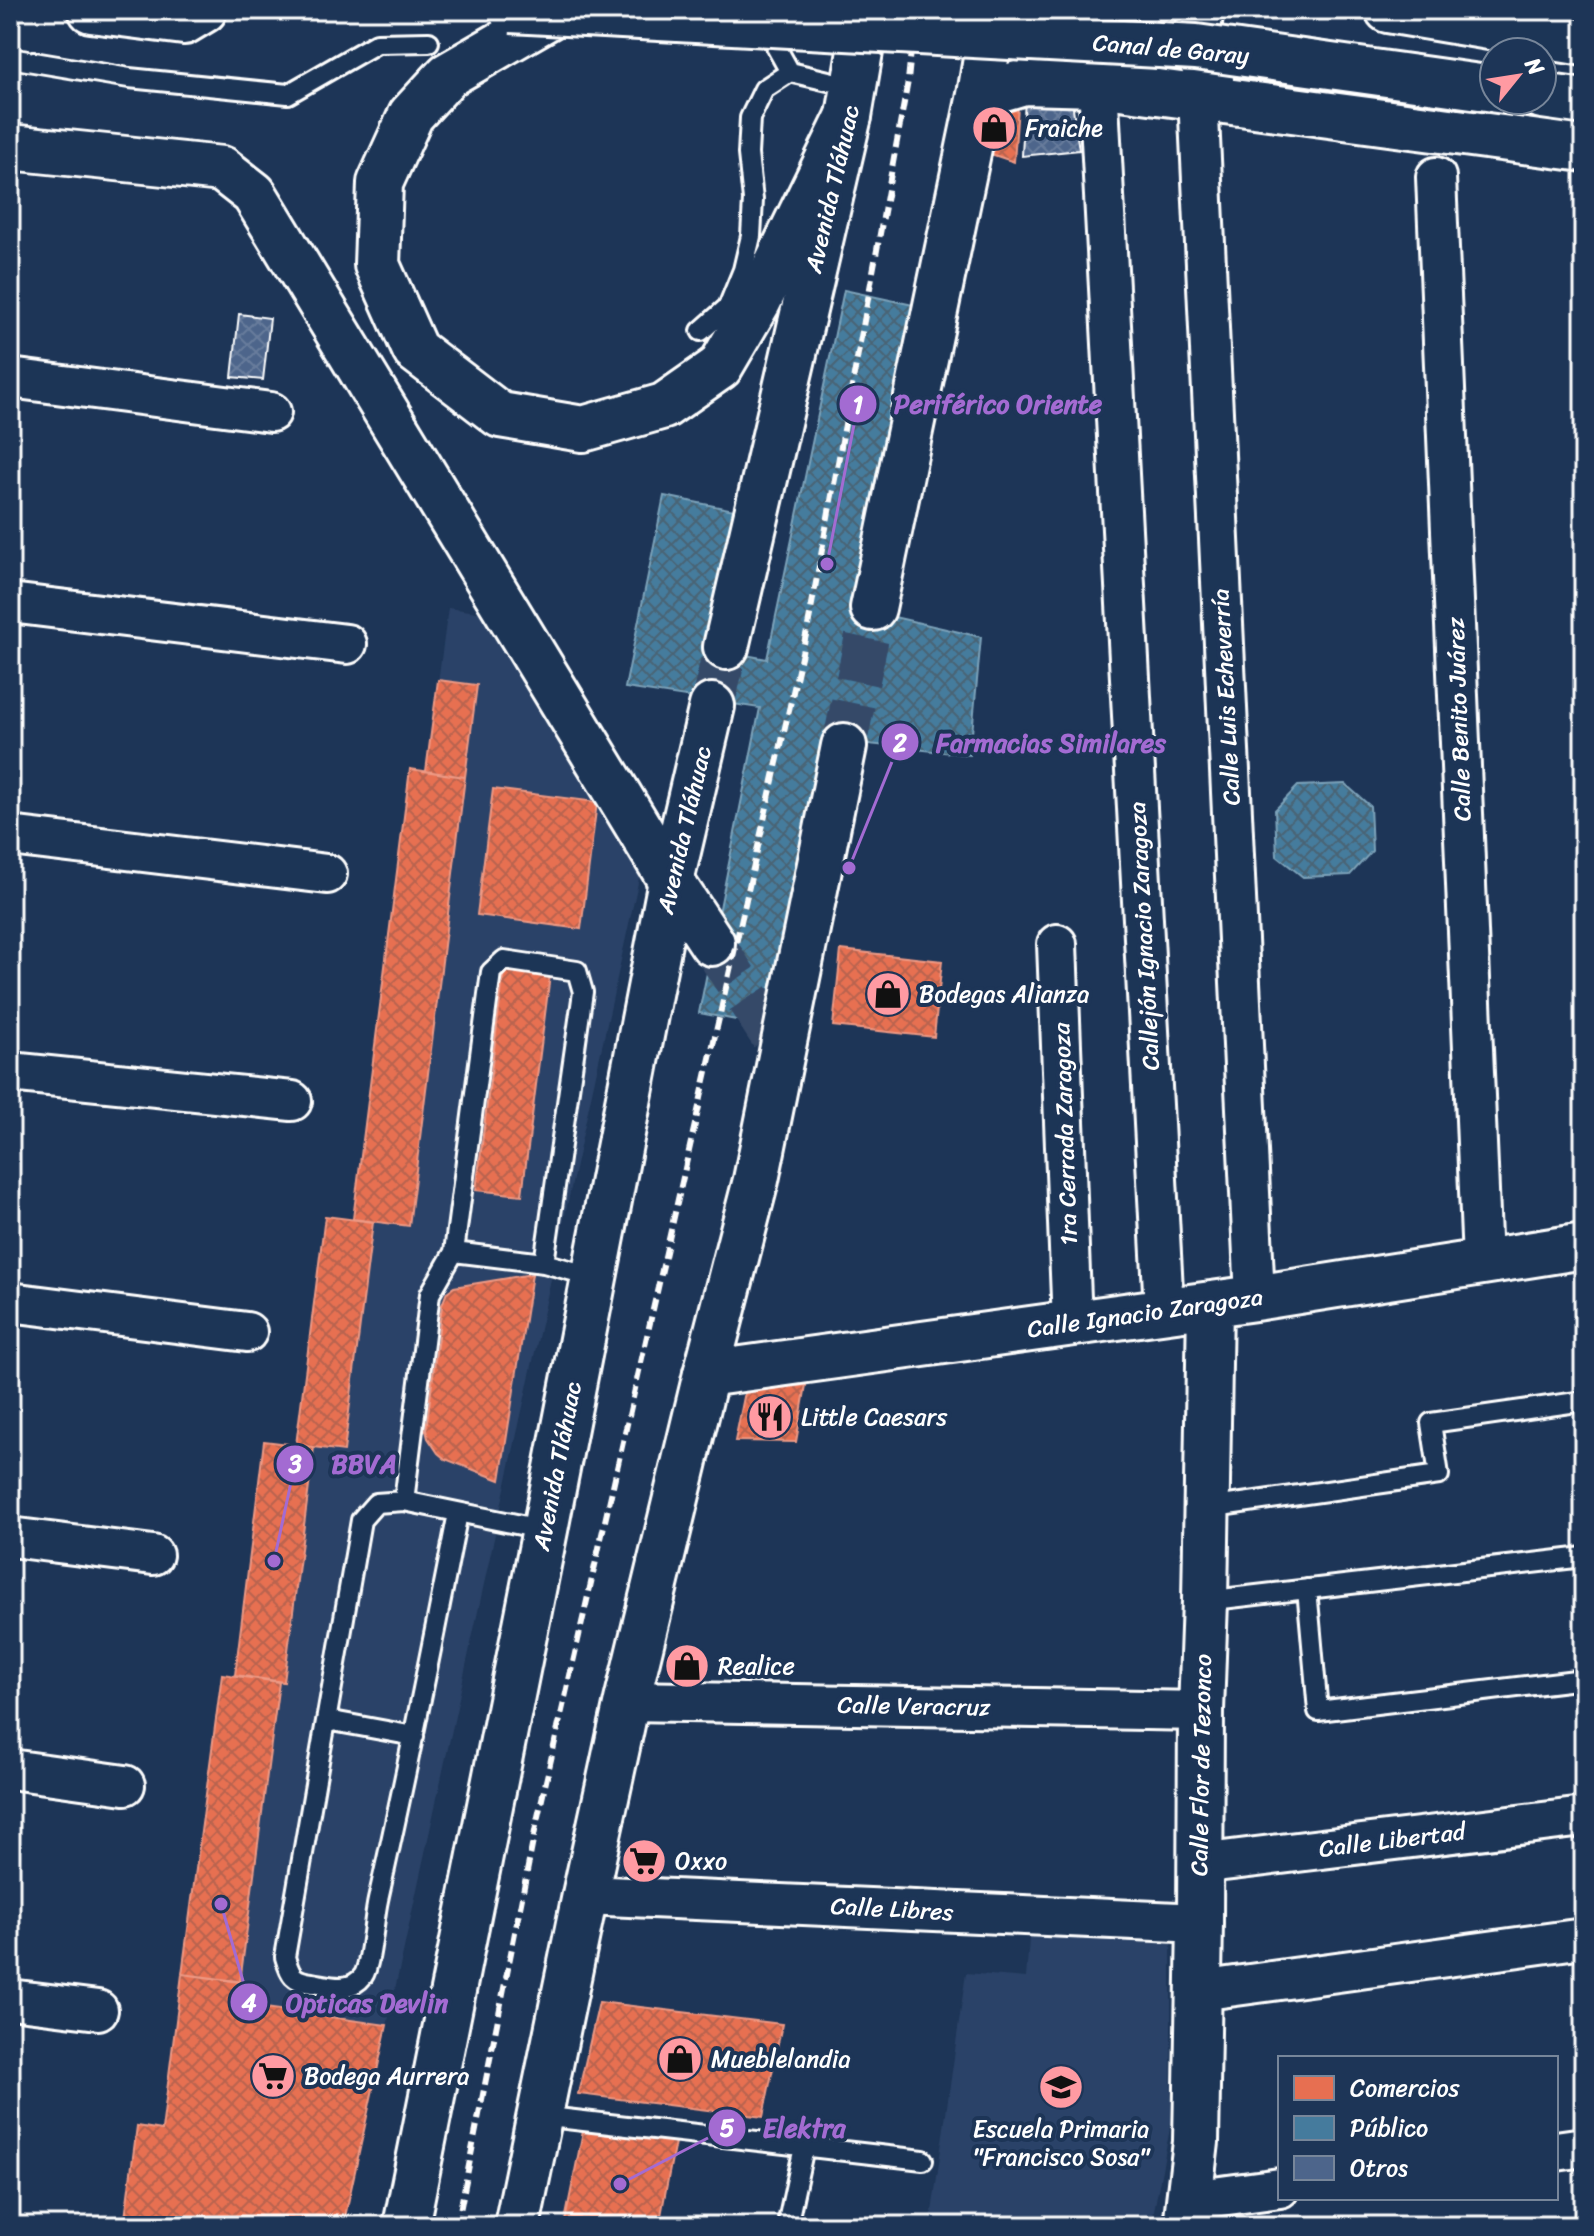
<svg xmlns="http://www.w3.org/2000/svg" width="1594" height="2236" font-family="Sriracha,sans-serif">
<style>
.built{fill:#2b4367}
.shops{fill:url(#shops-cross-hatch);stroke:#ee9a85;stroke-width:2}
.public{fill:url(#public-cross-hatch);stroke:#7da3ba;stroke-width:2}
.building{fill:url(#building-cross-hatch);stroke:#fff;stroke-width:2}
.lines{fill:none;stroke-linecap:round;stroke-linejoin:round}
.secondary-tunnel{stroke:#344968;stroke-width:44;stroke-dasharray:44 22;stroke-linecap:butt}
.trunk-tunnel{stroke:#344968;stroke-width:44;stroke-dasharray:44 22;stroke-linecap:butt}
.service-casing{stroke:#fff;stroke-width:24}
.minor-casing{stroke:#fff;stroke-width:44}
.tertiary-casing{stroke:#fff;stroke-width:50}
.secondary-casing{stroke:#fff;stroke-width:50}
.trunk-casing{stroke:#fff;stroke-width:50}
.service{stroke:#1d3557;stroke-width:18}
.minor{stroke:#1d3557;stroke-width:38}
.tertiary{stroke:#1d3557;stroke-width:44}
.secondary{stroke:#1d3557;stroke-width:44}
.trunk{stroke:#1d3557;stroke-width:44}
.rail{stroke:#fff;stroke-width:6;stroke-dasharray:12 6;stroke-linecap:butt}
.trunk-bridge-casing{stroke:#fff;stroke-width:50;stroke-linecap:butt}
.trunk-bridge{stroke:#1d3557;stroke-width:44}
.labels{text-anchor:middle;stroke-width:8;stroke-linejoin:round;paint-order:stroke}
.street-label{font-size:24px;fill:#fff;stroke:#1d3557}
.poi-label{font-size:24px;fill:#fff;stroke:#1d3557;text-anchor:start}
.leader{fill:none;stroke:#a36bd2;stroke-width:3}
.callout-dot{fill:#a36bd2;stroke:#1d3557;stroke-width:3}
.mark-label{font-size:24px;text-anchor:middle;font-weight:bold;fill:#fff}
.callout-label{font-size:26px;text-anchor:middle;font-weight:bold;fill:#a36bd2;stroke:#1d3557;stroke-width:8;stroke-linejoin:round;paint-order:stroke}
</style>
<defs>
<pattern id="shops-cross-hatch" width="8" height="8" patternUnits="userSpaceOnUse" patternTransform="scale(2)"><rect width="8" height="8" fill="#e76f51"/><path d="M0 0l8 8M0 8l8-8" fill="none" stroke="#b86450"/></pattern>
<pattern id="public-cross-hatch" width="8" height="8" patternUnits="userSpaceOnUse" patternTransform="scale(2)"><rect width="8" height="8" fill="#457b9d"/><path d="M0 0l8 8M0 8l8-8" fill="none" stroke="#486474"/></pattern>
<pattern id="building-cross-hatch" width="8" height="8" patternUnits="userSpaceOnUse" patternTransform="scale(2)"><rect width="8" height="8" fill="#4d658b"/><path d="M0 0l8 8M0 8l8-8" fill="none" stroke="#687c9c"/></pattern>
</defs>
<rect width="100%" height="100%" fill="#1d3557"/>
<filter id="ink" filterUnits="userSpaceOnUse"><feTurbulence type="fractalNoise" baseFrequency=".0125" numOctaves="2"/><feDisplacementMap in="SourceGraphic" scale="16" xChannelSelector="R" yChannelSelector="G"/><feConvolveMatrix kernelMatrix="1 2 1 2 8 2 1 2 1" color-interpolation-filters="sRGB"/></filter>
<g filter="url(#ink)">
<path class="built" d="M 448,608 L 484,613 L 641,869 L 343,2226 L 124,2226 L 137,2126 L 163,2129 L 222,1674 L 235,1675 L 264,1441 L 297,1444 L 325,1216 L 353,1219 L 410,769 L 426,771 Z
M 1030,1926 L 1171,1933 L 1171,2123 L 1151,2226 L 930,2226 L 966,1973 L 1026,1978 Z"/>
<path class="shops" d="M 1018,106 L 1014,162 L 985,152 L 988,132 L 998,117 Z
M 438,680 L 477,685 L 465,777 L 426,771 Z
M 410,769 L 465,777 L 409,1226 L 353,1219 Z
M 493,789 L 597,802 L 581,929 L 477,915 Z
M 841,950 L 942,961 L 934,1037 L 833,1026 Z
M 504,970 L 550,975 L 522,1195 L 476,1190 Z
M 325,1216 L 373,1222 L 344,1451 L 296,1445 Z
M 532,1274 L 500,1480 L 445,1459 L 438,1453 L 428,1438 L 426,1430 L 442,1305 L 447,1292 L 454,1287 Z
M 806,1385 L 796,1442 L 735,1441 L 745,1392 Z
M 264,1441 L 314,1447 L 284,1682 L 235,1675 Z
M 222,1674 L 279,1682 L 240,1982 L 182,1974 Z
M 182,1974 L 254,1983 L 251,2006 L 387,2025 L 343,2226 L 124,2226 L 137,2126 L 162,2130 Z
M 599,2002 L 782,2024 L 763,2117 L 578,2094 Z
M 583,2131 L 675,2142 L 659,2226 L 564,2226 Z"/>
<path class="public" d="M 844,290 L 927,308 L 868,611 L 981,637 L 970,755 L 841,741 L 779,1028 L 699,1013 L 760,708 L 625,688 L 664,496 L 739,511 L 713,649 L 767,659 Z
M 1345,784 L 1370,806 L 1372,851 L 1350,875 L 1303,877 L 1277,856 L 1275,810 L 1298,786 Z"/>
<path class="building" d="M 1025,98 L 1072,101 L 1079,150 L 1022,156 Z
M 239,314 L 270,318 L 263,380 L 232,377 Z"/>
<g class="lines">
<path class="secondary-tunnel" d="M 712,706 L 726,647
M 844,746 L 873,608"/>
<path class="trunk-tunnel" d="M 712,943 L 781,1049"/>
<g class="service-casing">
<path id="service" d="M 765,27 L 790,72 L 854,87
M 10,58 L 129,78 L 288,94 L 377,43 L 429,42
M 701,331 L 728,307 L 743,270 L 751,236 L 753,200 L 748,154 L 750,118 L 764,89 L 790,72
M 454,1252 L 544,1263 L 594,1277
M 404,1501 L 430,1294 L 454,1252 L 491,972 L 504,960 L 577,971 L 583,992 L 544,1263
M 1207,1508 L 1439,1475 L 1431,1423 L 1584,1401
M 458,1513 C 433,1642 407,1771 378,1900 C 374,1917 371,1965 363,1976 C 350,1993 331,1986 312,1983 C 293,1981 290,1975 285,1957 L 361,1520 L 376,1503 L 404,1501 L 545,1530
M 1307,1589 L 1318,1711 L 1584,1679
M 1205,1601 L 1584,1557
M 327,1720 L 414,1736
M 540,2116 L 923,2160
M 787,2226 L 804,2147"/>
</g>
<g class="minor-casing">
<path id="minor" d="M 1098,84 L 1164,1309
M 1198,96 L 1255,1298
M 1436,177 L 1482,1261
M 10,378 L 271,412
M 10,603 L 347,644
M 10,836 L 327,874
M 1057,944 L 1072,1324
M 10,1072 L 292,1101
M 10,1302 L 247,1332
M 10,1537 L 153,1555
M 627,1701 L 1201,1711
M 10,1769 L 125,1785
M 1199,1864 L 1584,1817
M 585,1895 L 1200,1923
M 1199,1991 L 1584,1938
M 10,1999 L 98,2010
M 1556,2151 L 1584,2147
M 1191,2200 L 1280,2188"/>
</g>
<g class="tertiary-casing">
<path id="tertiary" d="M 706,1374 L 1255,1298 L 1584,1246
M 1186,2226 L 1196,2142 L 1200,1923 L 1201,1711 L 1205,1601 L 1210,1304"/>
</g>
<g class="secondary-casing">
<path id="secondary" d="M 91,10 L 184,22 L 204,10
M 1201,10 C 1196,37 1196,56 1211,80
M 980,95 L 1024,82 L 1098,84 L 1584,149
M 873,608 L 980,95 L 994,10
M 726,647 L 849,116 L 867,10
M 406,2226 L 545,1530 L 671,881 L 712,706
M 517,2226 L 585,1895 L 627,1701 L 706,1374 L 756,1180 L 844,746"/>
</g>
<g class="trunk-casing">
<path id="trunk" d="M 1388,10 L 1584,43
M 555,13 L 448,75 L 411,115 L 380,183 L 377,265 L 415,350 L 500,415 L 583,429 L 664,406 L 720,367 L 758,302 L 849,116
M 1542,96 L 1584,102
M 10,147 L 222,169 L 254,194 L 671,881 L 712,943"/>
</g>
<use href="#service" class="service"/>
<use href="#minor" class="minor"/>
<use href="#tertiary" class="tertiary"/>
<use href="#secondary" class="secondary"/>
<use href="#trunk" class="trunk"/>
<path class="rail" d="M 457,2226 L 537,1821 L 808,626 L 908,81 L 915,10"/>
<g class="trunk-bridge-casing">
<path id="trunk-bridge" d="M 511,10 L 1196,47 L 1494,89"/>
</g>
<use href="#trunk-bridge" class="trunk-bridge"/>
</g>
</g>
<defs>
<g id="shop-disc" transform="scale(2.3)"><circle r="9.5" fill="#ff9aa2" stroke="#1d3557"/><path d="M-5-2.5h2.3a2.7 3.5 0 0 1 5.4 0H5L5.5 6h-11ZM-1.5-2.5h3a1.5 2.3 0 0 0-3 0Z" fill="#111"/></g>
<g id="restaurant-disc" transform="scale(2.3)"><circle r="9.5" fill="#ff9aa2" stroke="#1d3557"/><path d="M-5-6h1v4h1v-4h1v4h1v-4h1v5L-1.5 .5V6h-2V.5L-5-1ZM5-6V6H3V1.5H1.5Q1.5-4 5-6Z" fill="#111"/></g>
<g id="supermarket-disc" transform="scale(2.3)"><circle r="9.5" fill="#ff9aa2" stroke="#1d3557"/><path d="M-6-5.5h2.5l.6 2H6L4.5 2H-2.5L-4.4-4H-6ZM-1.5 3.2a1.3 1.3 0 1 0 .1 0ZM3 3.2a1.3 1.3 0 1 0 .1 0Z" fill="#111"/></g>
<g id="school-disc" transform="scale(2.3)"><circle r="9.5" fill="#ff9aa2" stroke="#1d3557"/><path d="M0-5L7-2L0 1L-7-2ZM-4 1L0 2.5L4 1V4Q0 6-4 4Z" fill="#111"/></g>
</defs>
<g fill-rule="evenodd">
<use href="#shop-disc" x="994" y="128"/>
<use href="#shop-disc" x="888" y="994"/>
<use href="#restaurant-disc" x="770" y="1417"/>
<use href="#shop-disc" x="687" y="1666"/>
<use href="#supermarket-disc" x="644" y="1861"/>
<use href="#shop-disc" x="680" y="2059"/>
<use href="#supermarket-disc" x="273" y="2076"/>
<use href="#school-disc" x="1061" y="2087"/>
</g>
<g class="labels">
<g class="street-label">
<text transform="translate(1171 49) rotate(5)" y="8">Canal de Garay</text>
<text transform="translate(832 189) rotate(-77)" y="8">Avenida Tláhuac</text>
<text transform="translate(1226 697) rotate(-93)" y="8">Calle Luis Echeverría</text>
<text transform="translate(1459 719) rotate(-92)" y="8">Calle Benito Juárez</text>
<text transform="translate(684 830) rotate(-77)" y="8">Avenida Tláhuac</text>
<text transform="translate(1144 936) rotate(-93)" y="8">Callejón Ignacio Zaragoza</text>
<text transform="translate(1065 1134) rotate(-92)" y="8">1ra Cerrada Zaragoza</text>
<text transform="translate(1145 1313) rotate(-8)" y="8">Calle Ignacio Zaragoza</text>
<text transform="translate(557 1466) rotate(-79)" y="8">Avenida Tláhuac</text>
<text transform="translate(914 1706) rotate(1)" y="8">Calle Veracruz</text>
<text transform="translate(1201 1765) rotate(-89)" y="8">Calle Flor de Tezonco</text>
<text transform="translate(1392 1840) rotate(-7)" y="8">Calle Libertad</text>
<text transform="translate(892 1909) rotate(3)" y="8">Calle Libres</text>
</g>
<g class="poi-label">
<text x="1025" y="136">Fraiche</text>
<text x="919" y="1002">Bodegas Alianza</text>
<text x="801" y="1425">Little Caesars</text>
<text x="718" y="1674">Realice</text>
<text x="675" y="1869">Oxxo</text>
<text x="711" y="2067">Mueblelandia</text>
<text x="304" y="2084">Bodega Aurrera</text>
<text x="1061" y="2137" text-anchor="middle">Escuela Primaria<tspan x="1061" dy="28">"Francisco Sosa"</tspan></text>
</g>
</g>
<path class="leader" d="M827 564L858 404M849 868L900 742M274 1561L295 1464M221 1904L249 2002M620 2184L727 2128"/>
<g class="callout-dot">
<circle cx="827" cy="564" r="8"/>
<circle cx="849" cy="868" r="8"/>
<circle cx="274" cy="1561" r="8"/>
<circle cx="221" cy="1904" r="8"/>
<circle cx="620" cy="2184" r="8"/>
<circle cx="858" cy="404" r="20"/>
<circle cx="900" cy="742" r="20"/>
<circle cx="295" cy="1464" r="20"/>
<circle cx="249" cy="2002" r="20"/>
<circle cx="727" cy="2128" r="20"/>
</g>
<g class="mark-label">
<text x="858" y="413">1</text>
<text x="900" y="751">2</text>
<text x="295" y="1472">3</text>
<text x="249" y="2011">4</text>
<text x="727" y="2136">5</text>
</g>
<g class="callout-label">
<text x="998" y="413">Periférico Oriente</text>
<text x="1051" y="752">Farmacias Similares</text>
<text x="364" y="1473">BBVA</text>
<text x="367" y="2012">Opticas Devlin</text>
<text x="804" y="2137">Elektra</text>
</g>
<rect width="1594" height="2236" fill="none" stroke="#1d3557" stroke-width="40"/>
<rect x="20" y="20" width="1554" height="2196" fill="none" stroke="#fff" stroke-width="3" filter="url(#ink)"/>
<rect x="1278" y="2056" width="280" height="144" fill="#1d3557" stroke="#77869a" stroke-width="2"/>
<rect x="1294" y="2076" width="40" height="24" fill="#e76f51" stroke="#77869a" stroke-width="2"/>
<text x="1350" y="2096" font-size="24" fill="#ffffff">Comercios</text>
<rect x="1294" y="2116" width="40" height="24" fill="#457b9d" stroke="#77869a" stroke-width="2"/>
<text x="1350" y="2136" font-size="24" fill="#ffffff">Público</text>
<rect x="1294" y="2156" width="40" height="24" fill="#4d658b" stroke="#77869a" stroke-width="2"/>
<text x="1350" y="2176" font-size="24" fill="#ffffff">Otros</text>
<g transform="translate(1518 76) rotate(60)"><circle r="38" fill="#1d3557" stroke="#77869a" stroke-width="2"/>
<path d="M0-6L14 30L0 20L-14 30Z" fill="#ff9aa2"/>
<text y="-12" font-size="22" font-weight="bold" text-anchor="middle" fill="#ffffff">N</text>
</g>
</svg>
